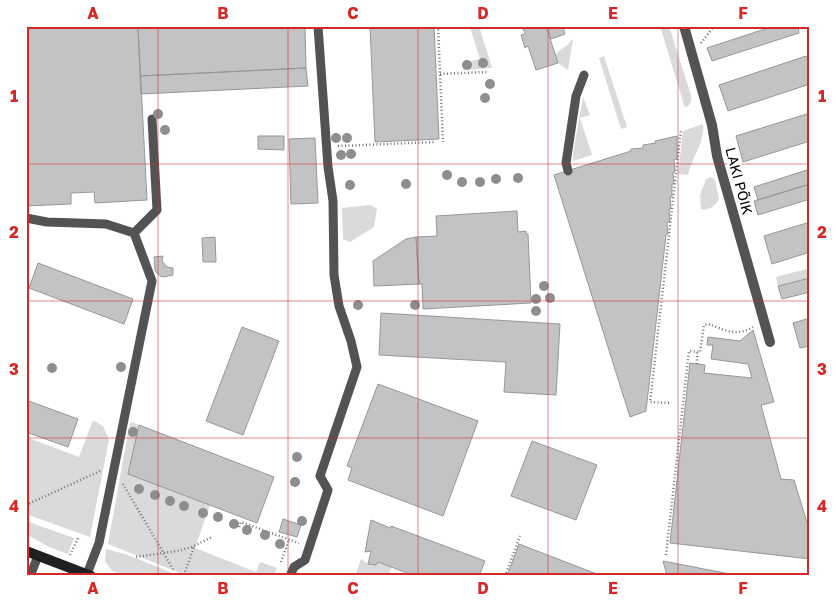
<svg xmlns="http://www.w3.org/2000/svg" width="836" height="602" font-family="'Golos Text',sans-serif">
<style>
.green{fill:#dadada}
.building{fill:#c3c3c3;stroke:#979797}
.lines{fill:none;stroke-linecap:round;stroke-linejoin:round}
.path{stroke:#757575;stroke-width:2.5;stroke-dasharray:1 2.5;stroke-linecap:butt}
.lane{stroke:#535353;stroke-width:9}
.street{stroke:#535353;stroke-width:10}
.secondary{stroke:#202020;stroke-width:10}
.tree{fill:#8e8e8e}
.grid{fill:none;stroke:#d62828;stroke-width:1;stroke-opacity:0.55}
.labels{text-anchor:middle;stroke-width:4.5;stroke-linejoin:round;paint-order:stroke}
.street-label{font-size:14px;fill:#000;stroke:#fff}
.neatline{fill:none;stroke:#d62828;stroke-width:2}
.grid-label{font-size:16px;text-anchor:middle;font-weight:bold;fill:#d62828}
</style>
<rect width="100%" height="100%" fill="#fff"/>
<path class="green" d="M 456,26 L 479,26 L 492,68 L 463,70 L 464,63 L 465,62 L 480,59 L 470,27 Z
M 660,26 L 669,26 L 691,95 C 692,101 691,105 685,108 Z
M 572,39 L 573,40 L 568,70 L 558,63 L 555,55 C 560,48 568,47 572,39 Z
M 604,56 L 627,127 L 621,129 L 599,58 Z
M 583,97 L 590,115 L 580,118 L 592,155 L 573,161 L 573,153 Z
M 703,124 C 706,140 691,159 688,175 L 678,174 L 683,131 Z
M 711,177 L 715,180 L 719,199 C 715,206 709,211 701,209 L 700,195 L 706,179 Z
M 371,205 L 377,209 L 374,227 L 350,242 L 343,239 L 342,208 Z
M 810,268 L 810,278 L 778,286 L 776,277 Z
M 93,420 L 103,426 L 109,440 L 90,537 L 26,514 L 26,437 L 79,457 Z
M 131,422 L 139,425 L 129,474 L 210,505 L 195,548 L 256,572 L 260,562 L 277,568 L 274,576 L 187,576 L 108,544 L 129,427 Z
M 26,521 L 74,538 L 68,554 L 49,547 L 26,534 Z
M 106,549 L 128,555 L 180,576 L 126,576 L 112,571 L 105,561 Z
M 361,559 L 368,564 L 376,565 L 378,562 L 392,567 L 388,576 L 355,576 Z"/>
<path class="building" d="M 26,26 L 138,26 L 147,200 L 95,203 L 94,192 L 71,193 L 71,204 L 26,206 Z
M 138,26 L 305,26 L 306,68 L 140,76 Z
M 370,26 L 434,26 L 439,139 L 375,142 Z
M 522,26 L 546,26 L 558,63 L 536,70 L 528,46 L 525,48 L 521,35 L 525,34 Z
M 547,26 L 563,26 L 565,34 L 551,39 Z
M 774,26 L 798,26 L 799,33 L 712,61 L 707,48 Z
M 806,56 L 810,66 L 810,84 L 728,111 L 719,85 Z
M 306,68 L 308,86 L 141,94 L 140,76 Z
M 810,113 L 810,141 L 743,162 L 736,136 Z
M 258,136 L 284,136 L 284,150 L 258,149 Z
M 677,136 L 677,159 L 674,159 L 675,172 L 673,172 L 674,184 L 672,184 L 672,197 L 670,197 L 671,209 L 669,209 L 670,222 L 667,222 L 668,234 L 666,235 L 646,411 L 630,417 L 554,175 L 631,151 L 631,149 L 643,148 L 643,145 L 656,143 L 655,141 Z
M 315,138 L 318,203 L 291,204 L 289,139 Z
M 810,169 L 810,184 L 758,200 L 754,187 Z
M 810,184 L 810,199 L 758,215 L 754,201 Z
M 517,211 L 518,232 L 526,231 L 526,234 L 528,234 L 531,303 L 423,309 L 422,284 L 419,284 L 416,237 L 437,236 L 436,216 Z
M 810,222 L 810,252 L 772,264 L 764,236 Z
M 215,237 L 216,262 L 203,262 L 202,238 Z
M 416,237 L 419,284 L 374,286 L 373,261 L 406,239 Z
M 163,256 L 162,261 L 167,267 L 173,268 L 173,275 L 164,277 L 160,276 L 155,271 L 154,257 Z
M 38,263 L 133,299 L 124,324 L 29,288 Z
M 810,278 L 810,292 L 782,299 L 778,286 Z
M 381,313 L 560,324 L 556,395 L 504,392 L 506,362 L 379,355 Z
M 810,318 L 810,346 L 800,348 L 793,323 Z
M 242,327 L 279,341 L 243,435 L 206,421 Z
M 753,330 L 774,402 L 761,405 L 781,479 L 794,480 L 810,532 L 810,559 L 670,543 L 690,363 L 705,365 L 704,373 L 752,378 L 748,364 L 711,359 L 713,345 L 707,345 L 708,337 L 740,341 Z
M 378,384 L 478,421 L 443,516 L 348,480 L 352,468 L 347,466 Z
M 26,400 L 78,419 L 68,447 L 26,432 Z
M 139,425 L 274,477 L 257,523 L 128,474 Z
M 532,441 L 597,465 L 576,520 L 511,496 Z
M 283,519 L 301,525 L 297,537 L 279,532 Z
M 371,520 L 390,528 L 391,526 L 485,561 L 479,576 L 415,576 L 378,562 L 376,565 L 368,564 L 371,551 L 365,552 Z
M 519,544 L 602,576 L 507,576 Z
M 663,561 L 740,576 L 667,576 Z"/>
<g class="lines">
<path class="path" d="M 438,26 L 443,142
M 701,43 L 714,26
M 440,74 L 487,72
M 338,146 L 435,142
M 697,364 L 697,351
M 669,403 L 650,402 L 681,130
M 123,484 L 174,571
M 26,505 L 102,470
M 239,527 L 241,522 L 299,543
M 70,555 L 79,536
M 666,555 L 689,351 L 700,352 L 704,325 C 710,323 713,326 719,328 C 731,333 742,334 753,327
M 136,557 L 177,551 L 192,547 L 212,537
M 281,562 L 289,540
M 184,575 L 194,547
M 505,576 L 520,536"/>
<path class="lane" d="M 568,171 L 566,163 L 576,96 L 584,75
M 26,218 L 47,222 L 106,224 L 134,233 L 152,281 L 99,543 L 87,574
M 134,233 L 157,210 L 152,119
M 30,576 L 38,556
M 290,576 L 294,567 L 305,560 L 328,490 L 320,476 L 357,367 L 351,341 L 339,306 L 334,275 L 333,201 L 328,167 L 318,26"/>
<path class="street" d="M 684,26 L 712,125 L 717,156 L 770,342"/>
<path class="secondary" d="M 26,551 L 91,576"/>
</g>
<g class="tree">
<circle cx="483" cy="63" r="5"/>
<circle cx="467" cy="65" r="5"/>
<circle cx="490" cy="84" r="5"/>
<circle cx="485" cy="98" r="5"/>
<circle cx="158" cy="114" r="5"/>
<circle cx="165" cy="130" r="5"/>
<circle cx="336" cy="138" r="5"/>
<circle cx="347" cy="138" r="5"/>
<circle cx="351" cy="154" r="5"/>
<circle cx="341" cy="155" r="5"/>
<circle cx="447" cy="175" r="5"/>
<circle cx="518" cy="178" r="5"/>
<circle cx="496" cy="179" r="5"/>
<circle cx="462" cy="182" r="5"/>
<circle cx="480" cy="182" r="5"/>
<circle cx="406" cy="184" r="5"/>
<circle cx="350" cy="185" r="5"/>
<circle cx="544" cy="286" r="5"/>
<circle cx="550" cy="298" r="5"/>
<circle cx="536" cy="299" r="5"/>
<circle cx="358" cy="305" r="5"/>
<circle cx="415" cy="305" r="5"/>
<circle cx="536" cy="311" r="5"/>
<circle cx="121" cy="367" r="5"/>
<circle cx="52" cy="368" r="5"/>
<circle cx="133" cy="432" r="5"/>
<circle cx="297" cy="457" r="5"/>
<circle cx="295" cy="482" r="5"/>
<circle cx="139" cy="489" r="5"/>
<circle cx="155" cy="495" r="5"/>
<circle cx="170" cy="501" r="5"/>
<circle cx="184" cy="506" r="5"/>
<circle cx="203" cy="513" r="5"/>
<circle cx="218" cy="517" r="5"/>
<circle cx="302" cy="521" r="5"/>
<circle cx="234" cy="524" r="5"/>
<circle cx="247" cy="530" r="5"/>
<circle cx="265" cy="535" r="5"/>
<circle cx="280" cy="544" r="5"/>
</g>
<path class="grid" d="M 158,26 L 158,576M 288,26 L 288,576M 418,26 L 418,576M 548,26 L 548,576M 678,26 L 678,576M 26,164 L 810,164M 26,301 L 810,301M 26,438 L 810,438"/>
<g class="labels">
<g class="street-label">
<text transform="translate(739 181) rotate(75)" y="5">LAKI PÕIK</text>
</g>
</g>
<rect width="836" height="602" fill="none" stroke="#ffffff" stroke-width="55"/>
<rect x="28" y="28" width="780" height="546" class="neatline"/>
<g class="grid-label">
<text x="93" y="19">A</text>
<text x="223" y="19">B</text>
<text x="353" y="19">C</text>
<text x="483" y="19">D</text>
<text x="613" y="19">E</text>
<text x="743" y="19">F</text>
<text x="14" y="102">1</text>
<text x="822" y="102">1</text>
<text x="14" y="238">2</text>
<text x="822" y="238">2</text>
<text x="14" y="375">3</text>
<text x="822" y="375">3</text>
<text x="14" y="512">4</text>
<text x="822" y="512">4</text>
<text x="93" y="594">A</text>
<text x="223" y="594">B</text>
<text x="353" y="594">C</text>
<text x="483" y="594">D</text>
<text x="613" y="594">E</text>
<text x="743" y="594">F</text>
</g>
</svg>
